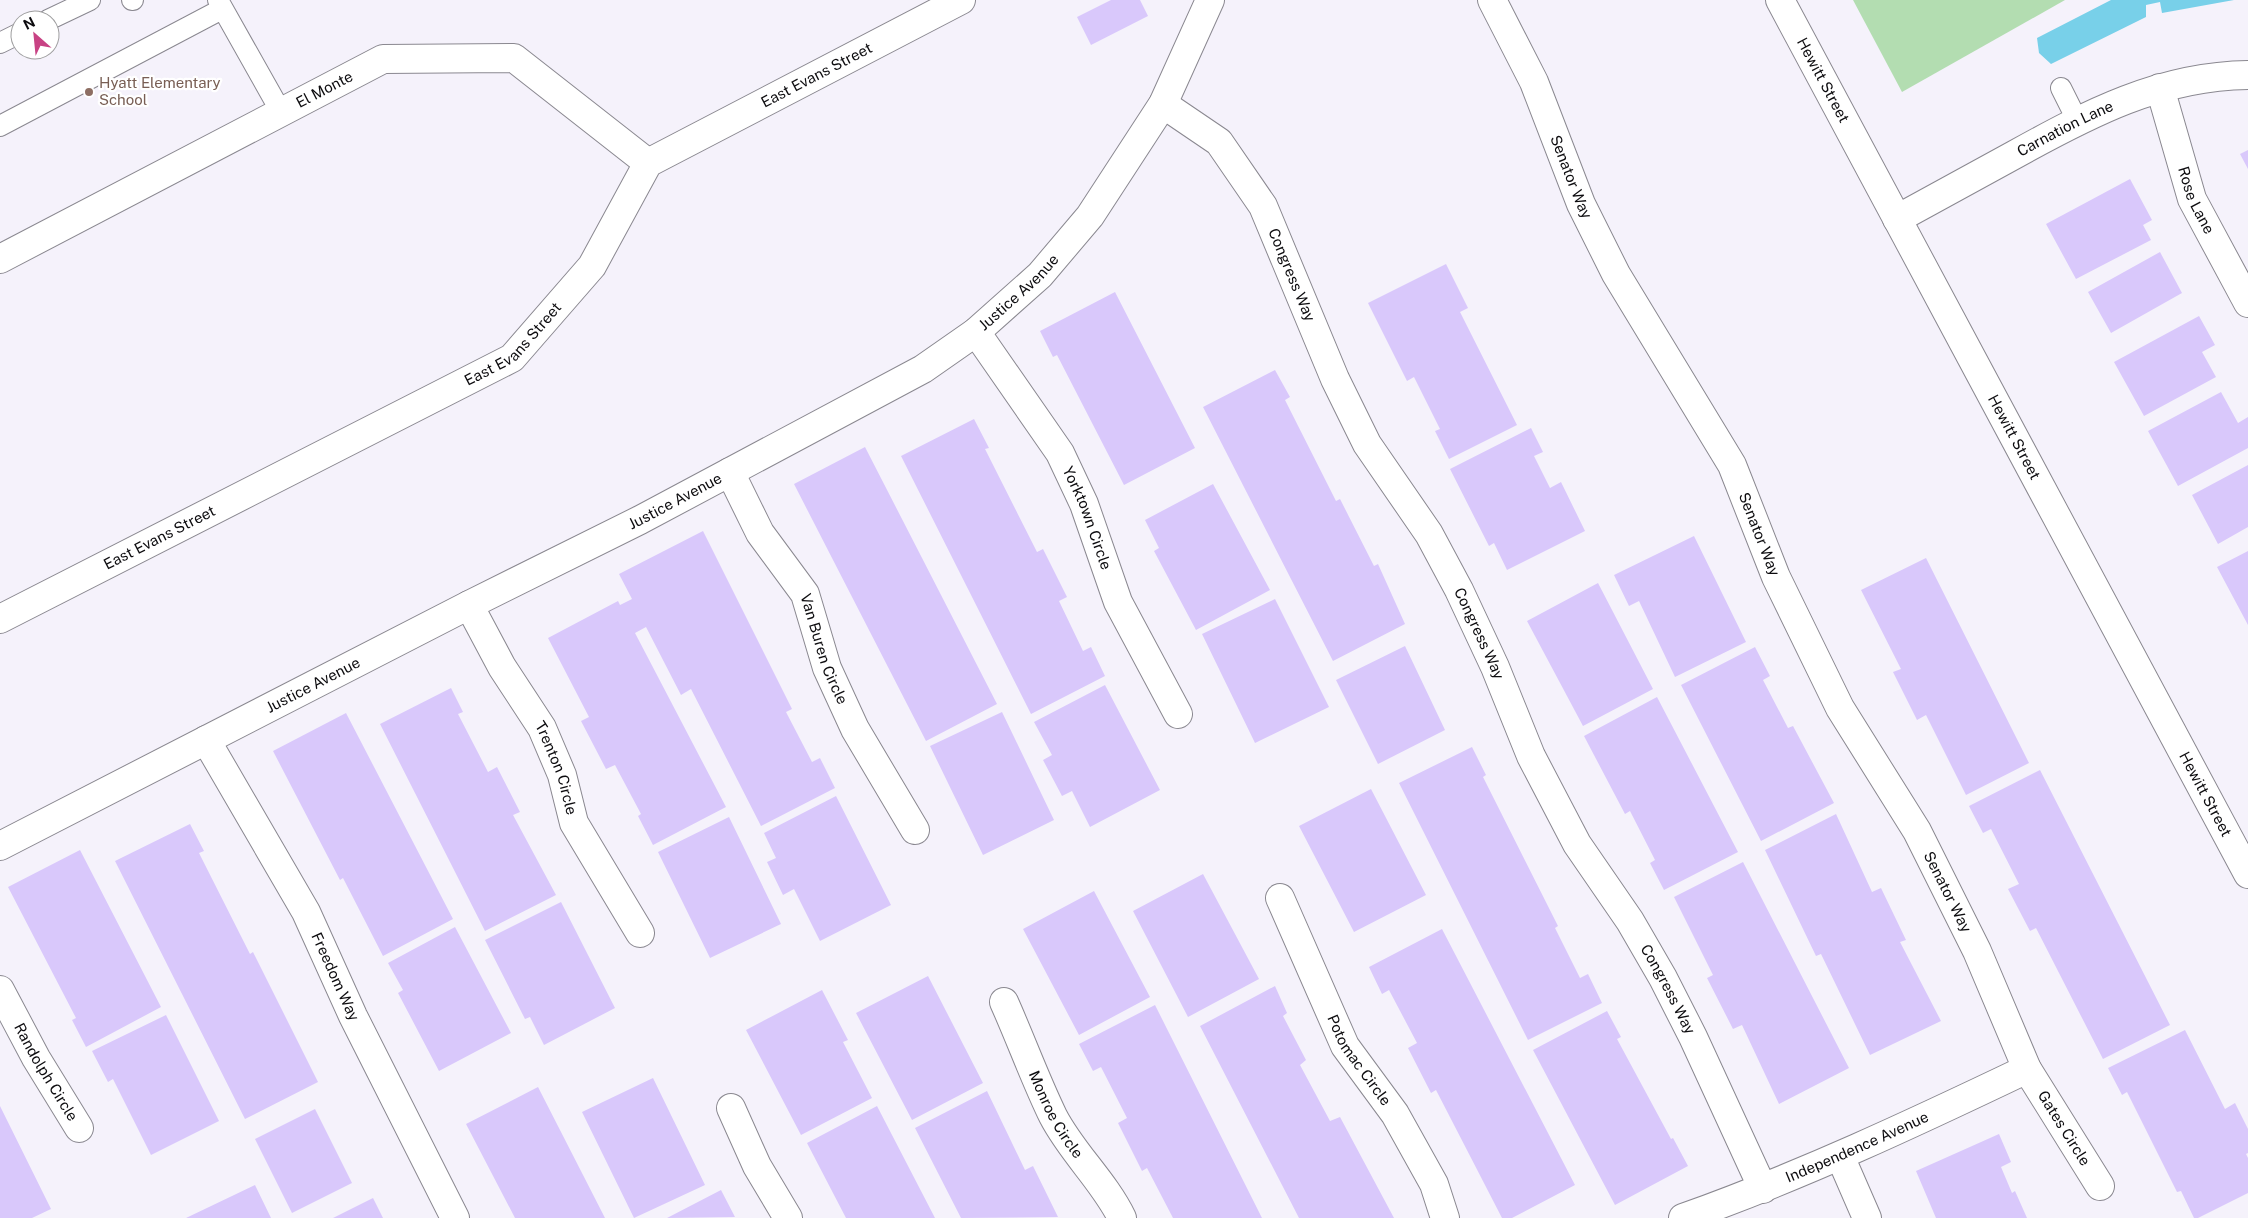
<svg xmlns="http://www.w3.org/2000/svg" width="2248" height="1218" font-family="'Public Sans',sans-serif">
<style>
.green{fill:#b3ddb1}
.water{fill:#78d0e9}
.building{fill:#d9c8fb}
.lines{fill:none;stroke-linecap:round;stroke-linejoin:round}
.lane-casing{stroke:#8a8890;stroke-width:22}
.street-casing{stroke:#8a8890;stroke-width:30}
.secondary-casing{stroke:#8a8890;stroke-width:30}
.lane{stroke:#fff;stroke-width:20}
.street{stroke:#fff;stroke-width:28}
.secondary{stroke:#fff;stroke-width:28}
.education-dot{fill:#8d6e63;stroke:#fff;stroke-width:2}
.labels{text-anchor:middle;stroke-width:4.5;stroke-linejoin:round;paint-order:stroke}
.street-label{font-size:15px;fill:#0d0c0f;stroke:#fff}
.education-label{font-size:15px;fill:#785e54;stroke:#fff;text-anchor:start}
</style>
<rect width="100%" height="100%" fill="#f5f2fb"/>
<path class="green" d="M 1853,0 L 2065,0 L 1902,92 Z"/>
<path class="water" d="M 2111,0 L 2234,0 L 2162,13 L 2160,2 L 2146,5 L 2146,17 L 2051,64 L 2039,53 L 2037,38 Z"/>
<path class="building" d="M 1111,0 L 1140,0 L 1148,16 L 1091,45 L 1077,17 Z
M 2248,150 L 2248,169 L 2240,154 Z
M 2130,179 L 2152,220 L 2143,225 L 2151,240 L 2076,279 L 2046,224 Z
M 2160,252 L 2182,293 L 2111,333 L 2088,292 Z
M 1446,264 L 1468,308 L 1460,312 L 1517,425 L 1449,459 L 1435,431 L 1440,429 L 1414,377 L 1407,381 L 1368,303 Z
M 1115,292 L 1195,448 L 1124,485 L 1057,355 L 1053,357 L 1040,331 Z
M 2199,316 L 2215,345 L 2202,352 L 2216,377 L 2144,416 L 2114,362 Z
M 1275,370 L 1290,397 L 1285,400 L 1336,501 L 1340,499 L 1374,566 L 1378,564 L 1405,624 L 1333,661 L 1203,407 Z
M 2221,392 L 2238,423 L 2248,417 L 2248,448 L 2178,486 L 2148,431 Z
M 974,419 L 989,448 L 985,449 L 1037,552 L 1043,549 L 1067,597 L 1059,601 L 1083,651 L 1091,647 L 1105,676 L 1031,714 L 901,456 Z
M 1531,428 L 1543,452 L 1534,456 L 1550,488 L 1561,482 L 1585,531 L 1507,570 L 1494,543 L 1489,546 L 1450,469 Z
M 865,447 L 997,704 L 926,741 L 794,484 Z
M 2248,465 L 2248,527 L 2218,544 L 2192,495 Z
M 1213,484 L 1270,590 L 1196,630 L 1154,551 L 1159,548 L 1145,520 Z
M 703,531 L 792,709 L 786,712 L 812,762 L 820,758 L 835,788 L 761,826 L 691,689 L 681,695 L 646,627 L 635,633 L 726,807 L 653,845 L 638,816 L 641,814 L 615,765 L 606,769 L 581,721 L 589,717 L 548,638 L 618,601 L 620,605 L 632,599 L 619,574 Z
M 1694,536 L 1746,642 L 1675,677 L 1639,601 L 1629,606 L 1614,575 Z
M 2248,551 L 2248,625 L 2217,567 Z
M 1926,558 L 2029,763 L 1966,795 L 1926,715 L 1917,720 L 1893,672 L 1901,669 L 1861,590 Z
M 1598,583 L 1653,689 L 1583,726 L 1527,621 Z
M 1275,599 L 1329,707 L 1255,743 L 1202,634 Z
M 1405,646 L 1445,730 L 1378,764 L 1336,680 Z
M 1755,647 L 1770,676 L 1763,680 L 1788,728 L 1793,726 L 1834,803 L 1761,841 L 1681,685 Z
M 1105,685 L 1160,790 L 1090,827 L 1072,791 L 1062,796 L 1043,760 L 1052,755 L 1034,722 Z
M 451,688 L 463,712 L 458,714 L 488,772 L 497,767 L 520,812 L 513,815 L 556,895 L 485,931 L 380,724 Z
M 1657,697 L 1738,852 L 1664,890 L 1650,863 L 1655,860 L 1630,811 L 1625,814 L 1584,736 Z
M 1002,712 L 1054,820 L 983,855 L 930,746 Z
M 346,713 L 453,919 L 383,956 L 343,878 L 340,880 L 273,751 Z
M 1472,747 L 1486,775 L 1483,777 L 1558,926 L 1555,928 L 1580,978 L 1588,974 L 1602,1003 L 1528,1040 L 1399,783 Z
M 2040,770 L 2170,1025 L 2103,1059 L 2036,928 L 2030,931 L 2008,889 L 2019,884 L 1991,829 L 1983,833 L 1969,806 Z
M 1371,789 L 1426,895 L 1354,932 L 1299,826 Z
M 836,796 L 891,905 L 820,941 L 794,889 L 783,895 L 767,862 L 776,858 L 764,833 Z
M 1836,814 L 1872,892 L 1881,888 L 1906,940 L 1900,942 L 1941,1021 L 1870,1055 L 1821,954 L 1816,956 L 1765,850 Z
M 729,817 L 781,924 L 710,958 L 658,852 Z
M 190,824 L 204,851 L 199,853 L 250,954 L 253,952 L 318,1082 L 245,1119 L 115,861 Z
M 80,850 L 161,1007 L 86,1047 L 72,1020 L 76,1018 L 8,887 Z
M 1743,862 L 1849,1068 L 1779,1104 L 1742,1025 L 1733,1029 L 1707,978 L 1713,975 L 1674,897 Z
M 1203,874 L 1259,979 L 1188,1017 L 1133,911 Z
M 1094,891 L 1150,997 L 1079,1035 L 1023,929 Z
M 561,902 L 615,1008 L 544,1045 L 530,1017 L 525,1019 L 485,940 Z
M 455,927 L 511,1033 L 439,1071 L 398,993 L 403,990 L 388,963 Z
M 1442,929 L 1575,1185 L 1512,1218 L 1502,1218 L 1436,1090 L 1431,1093 L 1408,1048 L 1417,1043 L 1389,990 L 1382,994 L 1369,967 Z
M 928,976 L 983,1083 L 912,1120 L 856,1013 Z
M 1275,986 L 1287,1013 L 1283,1016 L 1306,1060 L 1300,1065 L 1330,1121 L 1340,1117 L 1394,1218 L 1299,1218 L 1200,1026 Z
M 822,990 L 848,1040 L 843,1042 L 872,1098 L 801,1135 L 746,1030 Z
M 1155,1005 L 1262,1218 L 1173,1218 L 1147,1168 L 1142,1171 L 1118,1123 L 1127,1118 L 1101,1067 L 1093,1071 L 1079,1044 Z
M 1607,1011 L 1621,1037 L 1617,1039 L 1671,1139 L 1673,1138 L 1688,1166 L 1615,1205 L 1533,1050 Z
M 166,1015 L 219,1121 L 151,1155 L 113,1079 L 108,1082 L 92,1051 Z
M 2185,1030 L 2225,1109 L 2235,1103 L 2248,1129 L 2248,1153 L 2246,1154 L 2248,1158 L 2248,1193 L 2198,1218 L 2194,1218 L 2181,1191 L 2177,1192 L 2127,1092 L 2122,1095 L 2108,1068 Z
M 653,1078 L 705,1185 L 634,1218 L 582,1112 Z
M 538,1087 L 605,1218 L 515,1218 L 466,1124 Z
M 987,1091 L 1025,1170 L 1033,1166 L 1058,1217 L 961,1218 L 915,1128 Z
M 0,1106 L 51,1209 L 32,1218 L 0,1218 Z
M 877,1106 L 935,1218 L 846,1218 L 807,1143 Z
M 315,1109 L 352,1183 L 292,1213 L 255,1139 Z
M 1999,1134 L 2011,1162 L 2001,1167 L 2012,1193 L 2015,1191 L 2027,1218 L 1936,1218 L 1916,1171 Z
M 255,1185 L 271,1218 L 186,1218 Z
M 721,1190 L 735,1217 L 667,1218 Z
M 373,1198 L 383,1218 L 333,1218 Z"/>
<g class="lines">
<g class="lane-casing">
<path id="lane" d="M 132,0 L 133,0
M 218,0 L 281,112
M 48,20 L 90,0
M 0,43 L 20,33
M 2061,88 L 2077,120
M 0,126 L 222,9"/>
</g>
<g class="street-casing">
<g id="street">
<path id="s1" d="M 1492,0 L 1534,82 L 1581,204 L 1616,274 L 1732,465 L 1776,577 L 1840,708 L 1917,831 L 1977,951 L 2027,1069 L 2100,1186"/>
<path id="s2" d="M 2160,88 L 2192,199 L 2248,303"/>
<path id="s3" d="M 1163,104 L 1219,142 L 1263,206 L 1335,379 L 1367,444 L 1429,534 L 1459,590 L 1495,667 L 1531,756 L 1577,844 L 1630,921 L 1663,978 L 1693,1037 L 1763,1189"/>
<path id="s4" d="M 1897,219 C 1936,198 1975,176 2014,155 C 2088,114 2160,76 2248,75"/>
<path id="s5" d="M 0,259 L 383,59 L 514,58 L 648,163"/>
<path id="s6" d="M 976,332 L 1060,453 L 1084,504 L 1118,602 L 1178,714"/>
<path id="s7" d="M 730,472 L 760,533 L 805,594 L 827,668 L 855,729 L 915,830"/>
<path id="s8" d="M 469,605 L 502,667 L 542,728 L 562,775 L 574,823 L 640,933"/>
<path id="s9" d="M 0,619 L 512,358 L 592,266 L 648,163 L 961,0"/>
<path id="s10" d="M 206,740 L 306,912 L 353,1016 L 455,1218"/>
<path id="s11" d="M 0,846 L 469,605 L 640,520 L 923,369 L 976,332 L 1040,275 L 1090,216 L 1163,104 L 1210,0"/>
<path id="s12" d="M 1280,898 L 1345,1046 L 1395,1114 L 1434,1184 L 1445,1218"/>
<path id="s13" d="M 0,990 L 36,1058 L 79,1128"/>
<path id="s14" d="M 1004,1002 C 1021,1040 1035,1079 1053,1116 C 1072,1153 1104,1181 1122,1218"/>
<path d="M 731,1108 L 757,1166 L 788,1218"/>
<path d="M 1840,1156 L 1867,1218"/>
<path id="s15" d="M 1683,1218 C 1801,1176 1914,1123 2027,1069"/>
</g>
</g>
<g class="secondary-casing">
<g id="secondary">
<path id="s16" d="M 1780,0 L 2248,874"/>
</g>
</g>
<use href="#lane" class="lane"/>
<use href="#street" class="street"/>
<use href="#secondary" class="secondary"/>
</g>
<circle class="education-dot" cx="89" cy="92" r="5"/>
<g class="labels">
<g class="street-label">
<text dy="5" stroke="none"><textPath href="#s9" startOffset="1004">East Evans Street</textPath></text>
<text dy="5" stroke="none"><textPath href="#s16" startOffset="91">Hewitt Street</textPath></text>
<text dy="5" stroke="none"><textPath href="#s5" startOffset="366">El Monte</textPath></text>
<text dy="5" stroke="none"><textPath href="#s4" startOffset="191">Carnation Lane</textPath></text>
<text dy="5" stroke="none"><textPath href="#s1" startOffset="194">Senator Way</textPath></text>
<text dy="5" stroke="none"><textPath href="#s2" startOffset="118">Rose Lane</textPath></text>
<text dy="5" stroke="none"><textPath href="#s3" startOffset="220">Congress Way</textPath></text>
<text dy="5" stroke="none"><textPath href="#s11" startOffset="1162">Justice Avenue</textPath></text>
<text dy="5" stroke="none"><textPath href="#s9" startOffset="584">East Evans Street</textPath></text>
<text dy="5" stroke="none"><textPath href="#s16" startOffset="496">Hewitt Street</textPath></text>
<text dy="5" stroke="none"><textPath href="#s11" startOffset="758">Justice Avenue</textPath></text>
<text dy="5" stroke="none"><textPath href="#s6" startOffset="218">Yorktown Circle</textPath></text>
<text dy="5" stroke="none"><textPath href="#s1" startOffset="599">Senator Way</textPath></text>
<text dy="5" stroke="none"><textPath href="#s9" startOffset="179">East Evans Street</textPath></text>
<text dy="5" stroke="none"><textPath href="#s3" startOffset="626">Congress Way</textPath></text>
<text dy="5" stroke="none"><textPath href="#s7" startOffset="202">Van Buren Circle</textPath></text>
<text dy="5" stroke="none"><textPath href="#s11" startOffset="352">Justice Avenue</textPath></text>
<text dy="5" stroke="none"><textPath href="#s8" startOffset="186">Trenton Circle</textPath></text>
<text dy="5" stroke="none"><textPath href="#s16" startOffset="901">Hewitt Street</textPath></text>
<text dy="5" stroke="none"><textPath href="#s1" startOffset="1004">Senator Way</textPath></text>
<text dy="5" stroke="none"><textPath href="#s10" startOffset="270">Freedom Way</textPath></text>
<text dy="5" stroke="none"><textPath href="#s3" startOffset="1030">Congress Way</textPath></text>
<text dy="5" stroke="none"><textPath href="#s12" startOffset="181">Potomac Circle</textPath></text>
<text dy="5" stroke="none"><textPath href="#s13" startOffset="94">Randolph Circle</textPath></text>
<text dy="5" stroke="none"><textPath href="#s14" startOffset="124">Monroe Circle</textPath></text>
<text dy="5" stroke="none"><textPath href="#s1" startOffset="1268">Gates Circle</textPath></text>
<text dy="5" stroke="none"><textPath href="#s15" startOffset="188">Independence Avenue</textPath></text>
</g>
<g class="education-label">
<text x="99" y="88">Hyatt Elementary<tspan x="99" dy="17">School</tspan></text>
</g>
</g>
<g transform="translate(35 35) rotate(333)"><circle r="24" fill="#ffffff" stroke="#9e9e9f"/>
<path d="M0-4L9 19L0 12L-9 19Z" fill="#c84284"/>
<text y="-8" font-size="14" font-weight="bold" text-anchor="middle" fill="#0d0c0f">N</text>
</g>
</svg>
